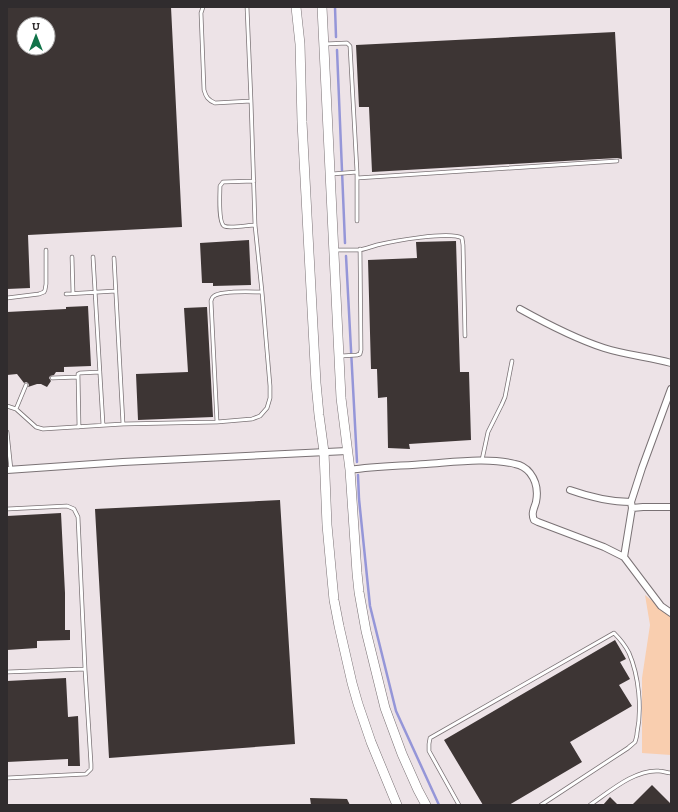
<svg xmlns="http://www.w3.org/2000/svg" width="678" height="812" font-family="'Zilla Slab',serif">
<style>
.green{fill:#f9ceaf}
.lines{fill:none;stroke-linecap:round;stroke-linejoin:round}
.stream{stroke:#9596d8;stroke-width:2.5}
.building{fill:#3d3534;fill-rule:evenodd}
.lane-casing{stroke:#7a7275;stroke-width:4.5}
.street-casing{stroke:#7a7275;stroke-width:8}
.secondary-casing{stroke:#7a7275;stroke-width:10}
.lane{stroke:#fff;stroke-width:3}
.street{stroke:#fff;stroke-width:6}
.secondary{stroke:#fff;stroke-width:9}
</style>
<rect width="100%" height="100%" fill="#ede3e7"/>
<path class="green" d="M 645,595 L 671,616 L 671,755 L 642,753 L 642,678 L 650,625 Z"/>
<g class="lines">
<path class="stream" d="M 335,7 L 336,37
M 337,50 L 345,243
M 346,256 L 357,462
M 358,475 L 359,499 L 370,606 L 396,711 L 439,805"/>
</g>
<path class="building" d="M 7,7 L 171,7 L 182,227 L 28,235 L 30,288 L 7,289 ZM 24,24 L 48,24 L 48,48 L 24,48 Z
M 615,32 L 622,159 L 617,158 L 372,172 L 369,107 L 359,107 L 356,45 Z
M 249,240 L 251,285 L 213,286 L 213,283 L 202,283 L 200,243 Z
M 456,241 L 460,372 L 469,372 L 471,440 L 409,444 L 410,449 L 388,448 L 387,397 L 378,398 L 377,369 L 371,369 L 368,260 L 417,258 L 416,242 Z
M 88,306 L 91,366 L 64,367 L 64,372 L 56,372 L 54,375 L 50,376 L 49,378 L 51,381 L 47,387 L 41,384 L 37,384 L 28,387 L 29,385 L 28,383 L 26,382 L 24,383 L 17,374 L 7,375 L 7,312 L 66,309 L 66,307 Z
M 207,307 L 213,417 L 138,420 L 136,374 L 188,372 L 184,308 Z
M 280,500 L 295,744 L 109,758 L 95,509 Z
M 61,513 L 65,593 L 65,630 L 70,630 L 70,640 L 37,641 L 37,648 L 7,650 L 7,516 Z
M 615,640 L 626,659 L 620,662 L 630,679 L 619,685 L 632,706 L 570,742 L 582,762 L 509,805 L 483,805 L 444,740 Z
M 66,678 L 68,717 L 78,716 L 80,766 L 68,766 L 68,759 L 7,762 L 7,681 Z
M 652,785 L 671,804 L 671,805 L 632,805 Z
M 610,797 L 618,805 L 603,805 Z
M 310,798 L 347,799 L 350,805 L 311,805 Z"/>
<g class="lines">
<g class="lane-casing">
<path id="lane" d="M 203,7 L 201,13 L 204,90 C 206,97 208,100 215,103 L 251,101
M 325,44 L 347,43 L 350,46 L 357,172 L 357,221
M 332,174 L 357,172
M 357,178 L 617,161
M 254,181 L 223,182 L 220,186 C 220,193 218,222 224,226 C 230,229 248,225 255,225
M 334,250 C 342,250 351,250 359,250 C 365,249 371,247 377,245 C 393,241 449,231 462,238 L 463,245 L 465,336
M 72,257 L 73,293
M 93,257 L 103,425
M 114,258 L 123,424
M 66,294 L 116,291
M 7,298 L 39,294 L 44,292 L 45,290 L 46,284 L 46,250
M 341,356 L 357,355 L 360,354 L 361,350 L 360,249
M 52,378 L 78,377
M 7,406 L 16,409 L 36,427 L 43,429 L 123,424 L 217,422 L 252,419 L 260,416 L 267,408 L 270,398 L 270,386 L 262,292 L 255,225 L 251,101 L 247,7
M 16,409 L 26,385
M 217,422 L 211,301 C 212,298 212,297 214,296 C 222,290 252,292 262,292
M 79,427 L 78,374 L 80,373 L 100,372
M 7,432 L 11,470
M 482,460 L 488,432 L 502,404 L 505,397 L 512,361
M 7,509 L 67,506 L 74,509 L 78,517 L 85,669 L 91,764 L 91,769 L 86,774 L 7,778
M 7,672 L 85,669
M 459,805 L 429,751 L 429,744 L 430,738 L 614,633 C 620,639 625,645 629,653 C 639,676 642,709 637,733 C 637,736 636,739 635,742 C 633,744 630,746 628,748 L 541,805
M 590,805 C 609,792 635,769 659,771 C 663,771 667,773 671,773"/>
</g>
<g class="street-casing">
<path id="street" d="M 520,309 C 547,324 576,339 604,348 C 626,355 649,357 671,363
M 7,470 L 123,462 L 347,451
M 350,470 C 375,466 401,466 426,464 C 454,462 488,457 515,464 C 521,465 526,468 530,473 C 537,482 538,492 536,502 C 534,509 531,513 534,520 L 538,522 L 604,547 L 624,557 L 661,606 L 671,613
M 570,490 C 590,497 610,502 631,502 L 632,508 L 624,557
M 631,502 L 642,468 L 671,389
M 632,508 L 643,507 L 671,507"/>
</g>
<g class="secondary-casing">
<path id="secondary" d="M 296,7 L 300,44 L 302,122 L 316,383 L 319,415 L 324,452 L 327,525 L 332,579 L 334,600 L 339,626 L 352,683 L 358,704 L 371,742 L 397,805
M 322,7 L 341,398 L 350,470 L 357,573 L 359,592 L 366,631 L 385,708 L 402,754 L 418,790 L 426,805"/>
</g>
<use href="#lane" class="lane"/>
<use href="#street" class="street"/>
<use href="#secondary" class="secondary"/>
</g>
<rect width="678" height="812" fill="none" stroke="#302c2e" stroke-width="16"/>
<g transform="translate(36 36)"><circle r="19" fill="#ffffff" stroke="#acabab"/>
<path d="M0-3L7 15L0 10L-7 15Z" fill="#117349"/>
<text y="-6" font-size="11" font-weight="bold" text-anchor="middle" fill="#302c2e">U</text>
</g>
</svg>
